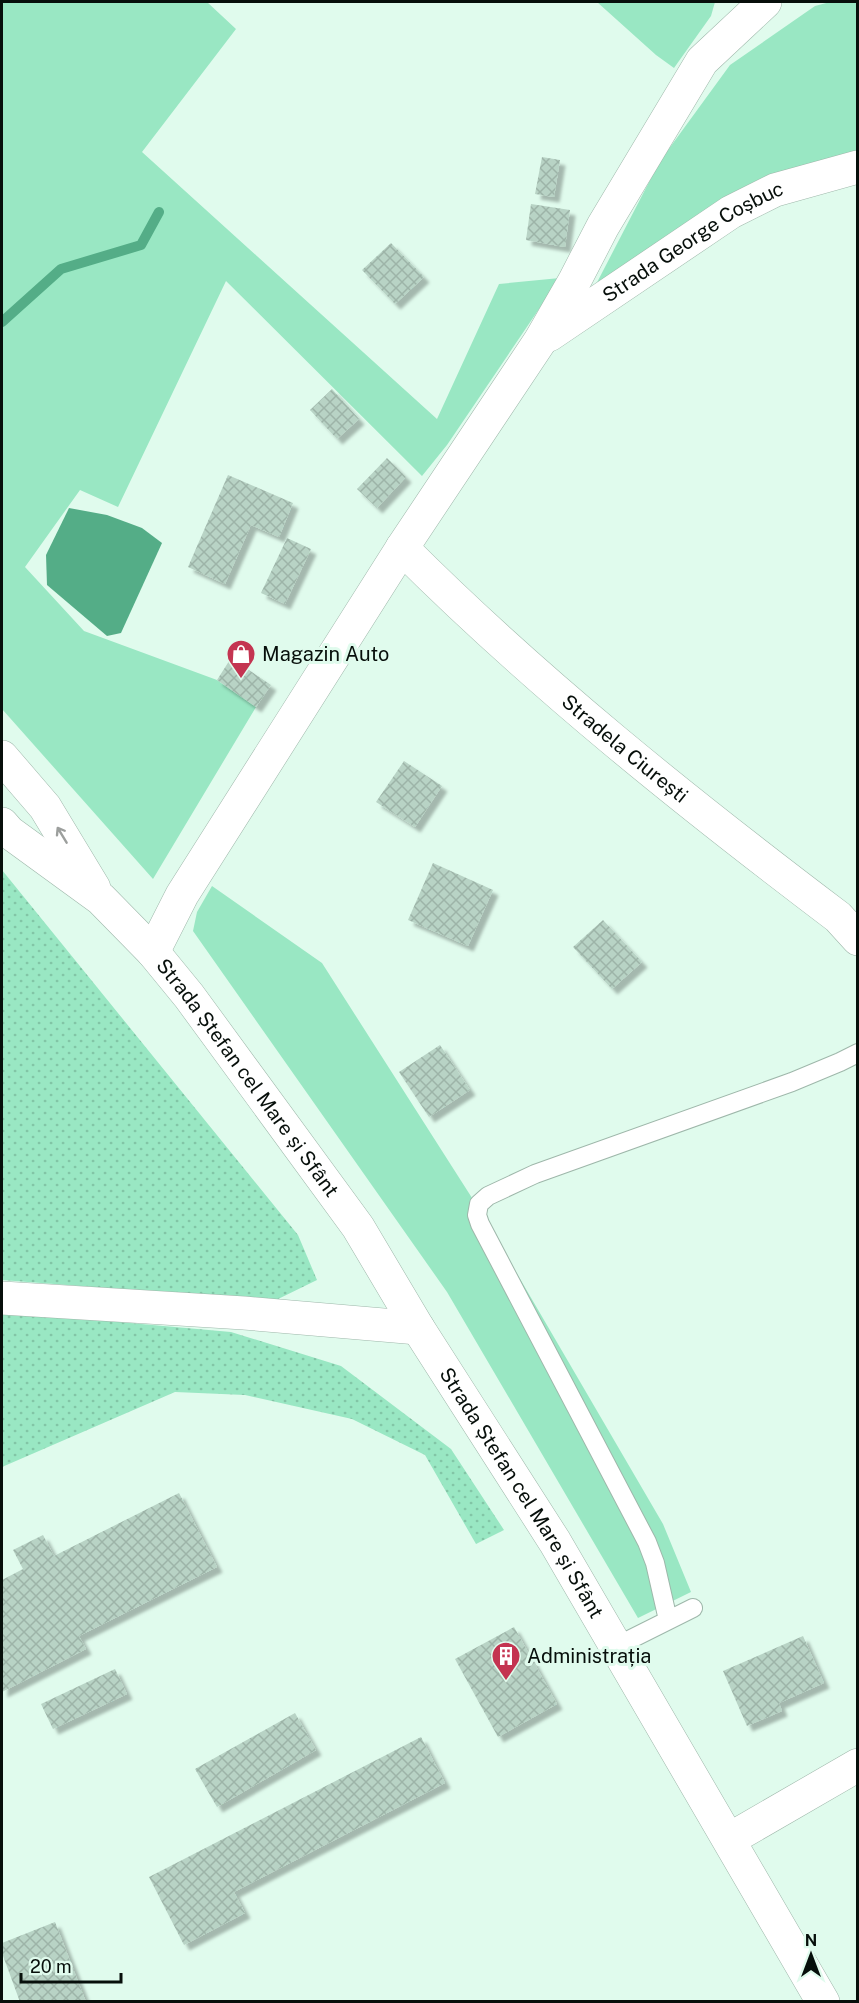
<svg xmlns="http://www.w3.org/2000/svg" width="859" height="2003" font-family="'Public Sans',sans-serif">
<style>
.grass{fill:url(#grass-dots)}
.garden{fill:#99e7c3}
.water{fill:#54ad87}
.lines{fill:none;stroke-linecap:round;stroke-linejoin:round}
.stream{stroke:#54ad87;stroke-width:10}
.building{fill:url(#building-cross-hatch);filter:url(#shadow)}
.service-casing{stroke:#9eb7aa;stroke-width:20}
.minor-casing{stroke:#9eb7aa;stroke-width:34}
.secondary-casing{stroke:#9eb7aa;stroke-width:34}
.service{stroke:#fff;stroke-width:18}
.minor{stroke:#fff;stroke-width:33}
.secondary{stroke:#fff;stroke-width:33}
.oneway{stroke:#9c9f9d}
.labels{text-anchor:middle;stroke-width:6;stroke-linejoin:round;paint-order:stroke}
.street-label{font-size:20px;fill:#070f0b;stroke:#e0fbed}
.poi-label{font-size:20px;fill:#070f0b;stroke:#e0fbed;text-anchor:start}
</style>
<defs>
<pattern id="grass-dots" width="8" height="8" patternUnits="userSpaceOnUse" patternTransform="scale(1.5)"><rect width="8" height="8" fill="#99e7c3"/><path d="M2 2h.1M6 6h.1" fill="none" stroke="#82c5a6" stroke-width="1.8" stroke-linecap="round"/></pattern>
<pattern id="building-cross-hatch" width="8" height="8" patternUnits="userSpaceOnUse" patternTransform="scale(1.5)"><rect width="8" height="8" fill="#b8d3c5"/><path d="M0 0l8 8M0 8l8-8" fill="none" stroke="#9db4a8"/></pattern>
<filter id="shadow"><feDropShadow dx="5.5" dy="5.5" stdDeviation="1.5" flood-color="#0004"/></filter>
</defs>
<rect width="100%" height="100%" fill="#e0fbed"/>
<path class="grass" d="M 2,870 L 298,1235 L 317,1280 L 274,1301 L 2,1280 Z
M 2,1314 L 29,1314 L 231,1332 L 341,1366 L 451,1449 L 504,1530 L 476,1544 L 425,1455 L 352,1419 L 245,1395 L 175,1392 L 2,1467 Z"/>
<path class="garden" d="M 2,2 L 207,2 L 236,29 L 142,152 L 437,419 L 499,284 L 560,278 L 447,445 L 422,476 L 226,281 L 118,507 L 80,490 L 25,567 L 84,631 L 217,680 L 256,707 L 153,879 L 2,709 Z
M 597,2 L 715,2 L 711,16 L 674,68 L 656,55 Z
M 830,2 L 857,2 L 857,157 L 591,294 L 660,161 L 730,65 L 815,6 Z
M 212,886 L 322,963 L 481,1212 L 663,1524 L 691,1592 L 638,1618 L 447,1292 L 193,931 L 197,912 Z"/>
<path class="water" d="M 69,508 L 107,515 L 142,528 L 162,543 L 121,633 L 107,636 L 47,585 L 46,555 Z"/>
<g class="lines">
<path class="stream" d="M 2,322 L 61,269 L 141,245 L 159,212"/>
</g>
<path class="building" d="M 542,157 L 560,160 L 554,197 L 535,194 Z
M 531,204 L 570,210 L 565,247 L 526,240 Z
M 391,243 L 424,277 L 395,304 L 362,270 Z
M 332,389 L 359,419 L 337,439 L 310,410 Z
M 387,458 L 406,477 L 377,508 L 357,489 Z
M 228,475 L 293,503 L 279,537 L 251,525 L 225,584 L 188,567 Z
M 287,538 L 311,549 L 285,604 L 261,593 Z
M 231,658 L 271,685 L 256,707 L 217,680 Z
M 404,761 L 442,786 L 415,827 L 376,802 Z
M 433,863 L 493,890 L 468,946 L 408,920 Z
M 603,920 L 642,962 L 612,989 L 573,947 Z
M 440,1045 L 470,1090 L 429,1117 L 399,1072 Z
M 179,1493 L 217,1567 L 79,1636 L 86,1649 L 2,1692 L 2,1580 L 23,1569 L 13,1550 L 43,1535 L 54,1556 Z
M 514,1627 L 557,1704 L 498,1737 L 455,1659 Z
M 803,1636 L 824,1683 L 779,1703 L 782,1711 L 747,1726 L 723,1671 Z
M 115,1669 L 127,1694 L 53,1729 L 41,1704 Z
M 295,1713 L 316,1750 L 217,1807 L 195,1769 Z
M 421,1737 L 445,1783 L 234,1892 L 245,1913 L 184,1945 L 149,1877 Z
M 55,1922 L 86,2002 L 20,2002 L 2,1953 L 2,1943 Z"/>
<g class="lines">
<g class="service-casing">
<path id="service" d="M 668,1620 L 655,1563 L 647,1542 L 480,1224 L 477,1215 L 479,1204 L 488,1196 L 535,1174 L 792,1082 L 840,1062 L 858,1053
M 615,1647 L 693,1608"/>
</g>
<g class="minor-casing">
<g id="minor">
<path id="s1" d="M 549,335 L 731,212 L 775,190 L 858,167"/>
<path id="s2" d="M 402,548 C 537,683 686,802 838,917 L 858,939"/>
<path d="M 153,952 L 182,895 L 402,548 L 540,341 L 574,282 L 603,226 L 702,61 L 765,2"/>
<path d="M 2,1298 L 244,1313 L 418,1328"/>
<path d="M 730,1839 L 858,1765"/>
</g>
</g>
<g class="secondary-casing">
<g id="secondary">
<path d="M 2,757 L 45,807 L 94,888"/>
<path id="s3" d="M 2,824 L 9,832 L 101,899 L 153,952 L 189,996 L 358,1227 L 418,1328 L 555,1542 L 823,2002"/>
</g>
</g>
<use href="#service" class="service"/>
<use href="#minor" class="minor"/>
<use href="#secondary" class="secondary"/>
</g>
<defs><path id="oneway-shaft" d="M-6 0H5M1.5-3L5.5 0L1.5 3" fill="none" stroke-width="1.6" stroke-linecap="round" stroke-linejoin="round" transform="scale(1.5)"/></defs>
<use class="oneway" href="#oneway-shaft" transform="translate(62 835) rotate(-121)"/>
<defs>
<g id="shop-pin" transform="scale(1.5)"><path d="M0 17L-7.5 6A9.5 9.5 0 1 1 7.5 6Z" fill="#c43451" stroke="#e0fbed"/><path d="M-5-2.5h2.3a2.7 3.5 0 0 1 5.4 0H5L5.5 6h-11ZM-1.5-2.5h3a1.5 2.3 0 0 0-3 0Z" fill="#fff"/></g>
<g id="building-pin" transform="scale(1.5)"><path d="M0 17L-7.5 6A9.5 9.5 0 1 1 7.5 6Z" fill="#c43451" stroke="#e0fbed"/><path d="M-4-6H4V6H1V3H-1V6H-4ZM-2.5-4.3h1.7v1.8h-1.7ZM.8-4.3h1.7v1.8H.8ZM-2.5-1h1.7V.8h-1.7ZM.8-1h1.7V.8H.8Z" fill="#fff"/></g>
</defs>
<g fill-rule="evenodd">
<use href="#shop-pin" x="241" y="654"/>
<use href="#building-pin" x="506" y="1656"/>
</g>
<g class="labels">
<g class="street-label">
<text dy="7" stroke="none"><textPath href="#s1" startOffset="172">Strada George Coșbuc</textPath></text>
<text dy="7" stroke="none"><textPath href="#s2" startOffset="300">Stradela Ciurești</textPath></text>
<text dy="7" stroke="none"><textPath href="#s3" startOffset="356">Strada Ștefan cel Mare și Sfânt</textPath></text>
<text dy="7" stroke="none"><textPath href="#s3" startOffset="854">Strada Ștefan cel Mare și Sfânt</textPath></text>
</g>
<g class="poi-label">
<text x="262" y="661">Magazin Auto</text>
<text x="527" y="1663">Administrația</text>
</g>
</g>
<rect width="859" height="2003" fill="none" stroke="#070f0b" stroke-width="6"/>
<g transform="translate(811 1955)" stroke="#e0fbed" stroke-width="4.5" paint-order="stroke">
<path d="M0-4.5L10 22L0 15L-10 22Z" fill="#070f0b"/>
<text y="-9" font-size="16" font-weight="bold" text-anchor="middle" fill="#070f0b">N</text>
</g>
<path d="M21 1973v9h100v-9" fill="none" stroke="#070f0b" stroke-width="3"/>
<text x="30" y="1973" font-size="18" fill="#070f0b" stroke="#e0fbed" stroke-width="4.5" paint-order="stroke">20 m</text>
</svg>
